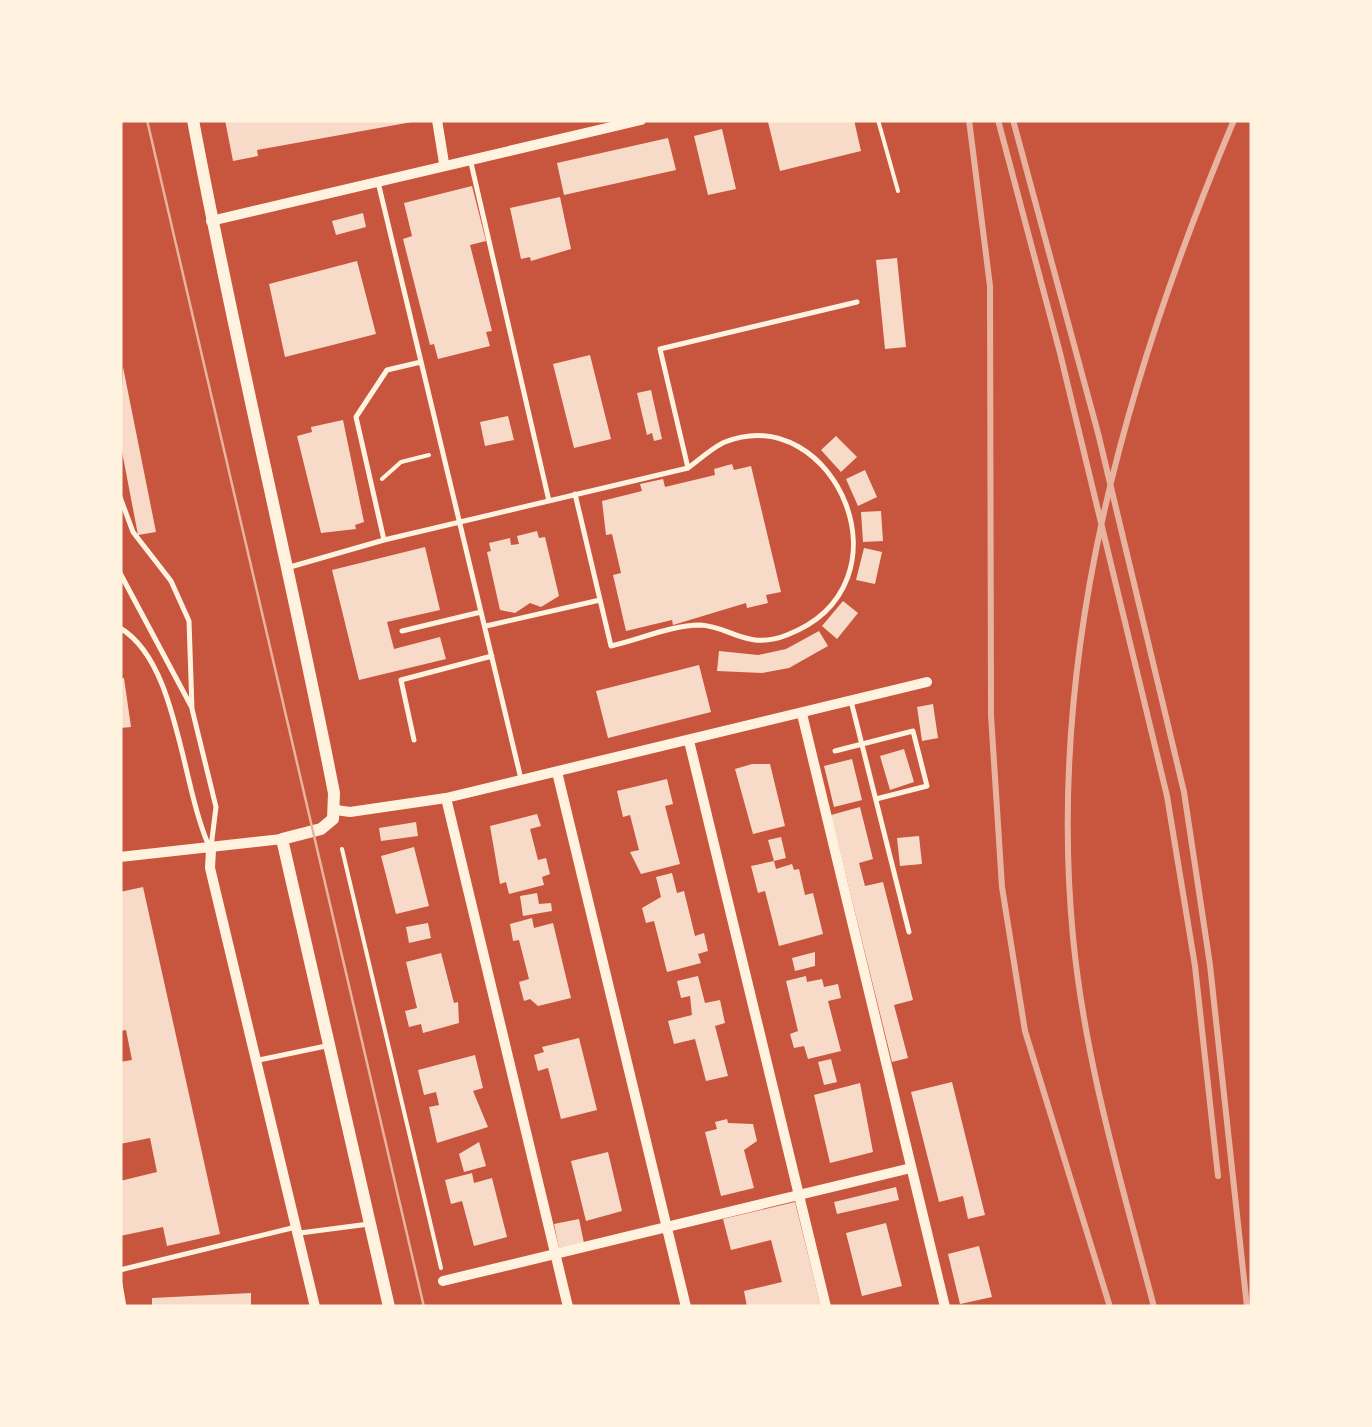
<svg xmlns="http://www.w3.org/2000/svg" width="1372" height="1427" font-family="Ubuntu,sans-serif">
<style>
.building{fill:#f7dbc8}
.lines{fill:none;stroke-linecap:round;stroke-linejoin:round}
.path{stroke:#fff3e0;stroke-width:4}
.service{stroke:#fff3e0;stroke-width:5}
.minor{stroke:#fff3e0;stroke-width:10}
.tertiary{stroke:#fff3e0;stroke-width:12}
.tram{stroke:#e9b49f;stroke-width:2.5}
.rail{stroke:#e9b49f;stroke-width:6}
</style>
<rect width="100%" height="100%" fill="#c8553d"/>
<path class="building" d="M 225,120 L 412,120 L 412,122 L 257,150 L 258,156 L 233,161 Z
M 776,120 L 854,120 L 861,151 L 780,171 L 768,122 Z
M 722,129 L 736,189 L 708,195 L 694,136 Z
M 668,138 L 676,170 L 564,195 L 557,163 Z
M 472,186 L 486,241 L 470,245 L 492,331 L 486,332 L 490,346 L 438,359 L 434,344 L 430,345 L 403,239 L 412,236 L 404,203 Z
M 560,197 L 571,249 L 531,261 L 530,257 L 521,259 L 510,208 Z
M 363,213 L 366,227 L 336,235 L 332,221 Z
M 897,258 L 906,347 L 885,349 L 876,260 Z
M 357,261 L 376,334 L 285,357 L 269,284 Z
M 590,355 L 611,439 L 574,448 L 553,364 Z
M 123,367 L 156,532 L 138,535 L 120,441 Z
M 651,390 L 662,439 L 654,441 L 652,433 L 647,435 L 637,393 Z
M 508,416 L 514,440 L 485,446 L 480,422 Z
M 343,420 L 364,522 L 355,525 L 356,529 L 321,533 L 297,436 L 312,432 L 311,427 Z
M 836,436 L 857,457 L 841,472 L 821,450 Z
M 732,464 L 734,470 L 751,466 L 781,592 L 766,595 L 768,603 L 747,608 L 746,603 L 673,625 L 672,620 L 626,631 L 613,575 L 621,573 L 612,534 L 606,535 L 602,501 L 642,491 L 640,484 L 663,479 L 665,487 L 715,475 L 714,469 Z
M 865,470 L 877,497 L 858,506 L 846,479 Z
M 881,511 L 883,541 L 863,542 L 861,512 Z
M 537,531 L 539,538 L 545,537 L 559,596 L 541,607 L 530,603 L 515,613 L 500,610 L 487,552 L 491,551 L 489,543 L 510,538 L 511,545 L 519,544 L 517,536 Z
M 425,547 L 440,610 L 387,622 L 394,649 L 440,637 L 446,659 L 359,680 L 332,570 Z
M 864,548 L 882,552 L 875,584 L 856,580 Z
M 843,601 L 858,613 L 837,639 L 822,626 Z
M 819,631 L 828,646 L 789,668 L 762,673 L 717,671 L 719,651 L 758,655 L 786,649 Z
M 699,665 L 711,712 L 608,738 L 596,691 Z
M 124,678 L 131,727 L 120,728 L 120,679 Z
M 933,704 L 938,738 L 922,741 L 917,707 Z
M 904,749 L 914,782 L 890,790 L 880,756 Z
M 852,759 L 862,800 L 834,807 L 824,766 Z
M 752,764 L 770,764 L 785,826 L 753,834 L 735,769 Z
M 667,779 L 673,804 L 665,806 L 680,864 L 641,874 L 630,852 L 639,850 L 630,815 L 623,817 L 617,791 Z
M 860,807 L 873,859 L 859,863 L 865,886 L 883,882 L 913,1000 L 894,1005 L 908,1058 L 892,1062 L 831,815 Z
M 537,814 L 541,826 L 530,829 L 538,860 L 546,858 L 550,874 L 542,877 L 544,885 L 509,894 L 506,882 L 500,884 L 490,826 Z
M 416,822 L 418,836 L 381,841 L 379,828 Z
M 919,836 L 922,864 L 900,866 L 897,838 Z
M 781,837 L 786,858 L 774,861 L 768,840 Z
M 414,847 L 429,906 L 396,914 L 381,856 Z
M 774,861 L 776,869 L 792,864 L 794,870 L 799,869 L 805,895 L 813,893 L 823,934 L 779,946 L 765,891 L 758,893 L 751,866 Z
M 672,873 L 677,893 L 684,891 L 695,936 L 704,933 L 708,951 L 698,954 L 701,963 L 667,972 L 654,921 L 646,923 L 642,908 L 661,897 L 656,877 Z
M 143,887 L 220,1234 L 167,1246 L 163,1227 L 120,1236 L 120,1181 L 157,1172 L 150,1138 L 120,1144 L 120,1062 L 132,1060 L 126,1030 L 120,1031 L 120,892 Z
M 537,893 L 539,904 L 551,903 L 552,911 L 523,916 L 520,896 Z
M 532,918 L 534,928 L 553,923 L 571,998 L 538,1006 L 530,999 L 524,1001 L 519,982 L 529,979 L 519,940 L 513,941 L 510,924 Z
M 428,923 L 431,938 L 409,943 L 406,927 Z
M 815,952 L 815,966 L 795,971 L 792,958 Z
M 441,953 L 454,1003 L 458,1002 L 459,1023 L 423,1033 L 421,1024 L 409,1027 L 405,1011 L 417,1008 L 406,962 Z
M 698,976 L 705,1003 L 720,1000 L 725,1023 L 715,1026 L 728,1076 L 706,1081 L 695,1039 L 674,1044 L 668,1021 L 692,1015 L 690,996 L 681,998 L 677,981 Z
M 806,976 L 807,982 L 822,979 L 824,987 L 838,984 L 841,998 L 828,1001 L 841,1051 L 808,1059 L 804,1046 L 794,1048 L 790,1034 L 798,1031 L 786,981 Z
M 579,1038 L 597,1110 L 561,1119 L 548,1068 L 538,1071 L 534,1055 L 544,1052 L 542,1047 Z
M 475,1055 L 483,1088 L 473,1091 L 488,1127 L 437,1143 L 429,1107 L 439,1105 L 436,1092 L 424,1095 L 418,1070 Z
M 831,1059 L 837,1082 L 824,1085 L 818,1062 Z
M 952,1082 L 985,1215 L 968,1219 L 963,1196 L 939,1202 L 911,1092 Z
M 860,1083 L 873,1152 L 830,1163 L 814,1095 Z
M 727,1119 L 728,1123 L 753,1124 L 757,1141 L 744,1150 L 754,1188 L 721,1196 L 705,1132 L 717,1129 L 715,1122 Z
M 479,1142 L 486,1166 L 464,1172 L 459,1154 Z
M 608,1152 L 622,1211 L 586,1221 L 571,1161 Z
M 472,1173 L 474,1183 L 492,1178 L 507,1237 L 474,1246 L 462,1201 L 451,1204 L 445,1180 Z
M 896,1187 L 899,1200 L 837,1214 L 834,1202 Z
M 795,1202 L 821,1307 L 747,1307 L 744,1291 L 782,1282 L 771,1240 L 731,1250 L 723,1219 Z
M 579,1219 L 584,1243 L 559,1248 L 554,1224 Z
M 886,1223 L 902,1286 L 862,1296 L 846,1233 Z
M 979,1246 L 992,1297 L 960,1304 L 948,1254 Z
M 251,1293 L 251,1307 L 152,1307 L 152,1298 Z"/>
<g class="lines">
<path class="path" d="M 878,120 L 898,191
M 382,479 L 401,462 L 429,455
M 342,849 L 441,1268"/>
<path class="service" d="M 471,163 L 549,501
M 378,182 L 521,779
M 575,494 L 611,646 C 638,640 672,625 700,625 C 730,626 747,651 787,635 C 917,585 834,399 725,442 C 713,447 699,460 688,468
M 120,497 L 133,532 L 171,581 L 189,621 L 192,709 L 216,807 L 211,847
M 384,540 L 356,417 L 387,370 L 421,362
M 290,567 L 384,540 L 688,468 L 660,349 L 857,302
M 120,573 L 191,706
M 486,626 L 600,600
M 120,628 C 178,662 181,784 209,846
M 402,631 L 481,612
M 851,701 L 909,932
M 414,740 L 401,680 L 492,656
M 835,751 L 913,731 L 927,786 L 876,799
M 259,1060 L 326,1046
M 300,1233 L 369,1224
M 120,1270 L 296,1227
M 120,1284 L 124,1307"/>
<path class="minor" d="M 437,120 L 444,163
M 211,221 L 641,120
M 802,714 L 945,1307
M 689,741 L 826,1307
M 557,772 L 686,1307
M 446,798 L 568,1307
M 336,810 L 350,812 L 446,798 L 927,682
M 211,850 L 210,868 L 315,1307
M 120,857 L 282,839
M 443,1281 L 911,1168"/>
<path class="tertiary" d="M 193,120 C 235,345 290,568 334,793 L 333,819 L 321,829 L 282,839 L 389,1307"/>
<path class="tram" d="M 147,120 L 424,1307"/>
<path class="rail" d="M 969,120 L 990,286 L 991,715 L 1002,887 L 1025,1031 L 1110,1307
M 998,120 L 1060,353 L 1167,796 L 1195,966 L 1218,1176
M 1013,120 L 1098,433 L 1184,792 L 1210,965 L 1247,1307
M 1154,1307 C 1122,1185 1085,1063 1073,937 C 1046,654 1125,378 1234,120"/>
</g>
<rect width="1372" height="1427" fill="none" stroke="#fff3e0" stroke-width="245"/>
</svg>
